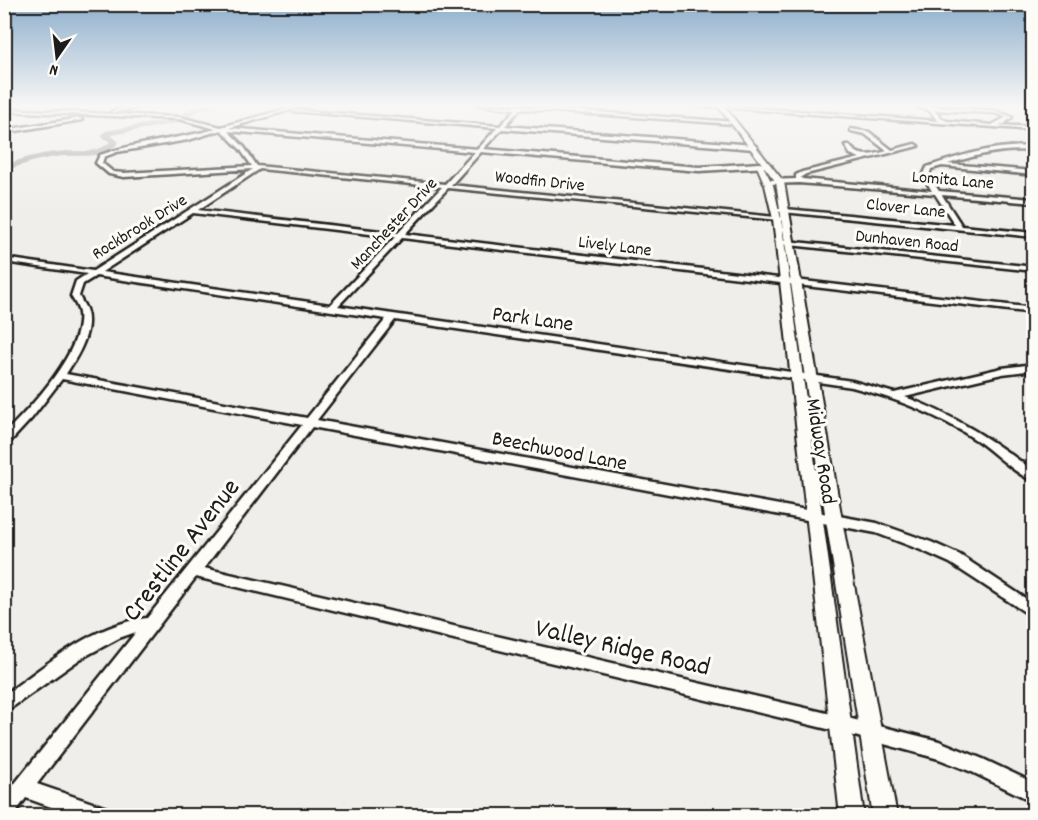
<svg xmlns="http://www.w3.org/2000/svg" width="1038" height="820" font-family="Dekko,sans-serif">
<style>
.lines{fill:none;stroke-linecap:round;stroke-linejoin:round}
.river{fill:#a8a7a3;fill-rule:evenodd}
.minor-casing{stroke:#1c1c1c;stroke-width:5}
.major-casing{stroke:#1c1c1c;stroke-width:4}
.minor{fill:#fdfcf7;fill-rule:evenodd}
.major{fill:#fdfcf7;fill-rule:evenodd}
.labels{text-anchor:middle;stroke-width:6;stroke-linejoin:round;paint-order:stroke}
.far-street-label{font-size:18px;fill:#1c1c1c;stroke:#fdfcf7}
.street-label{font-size:22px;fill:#1c1c1c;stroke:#fdfcf7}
.near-street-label{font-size:27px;fill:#1c1c1c;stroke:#fdfcf7}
</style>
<rect width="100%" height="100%" fill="#f0eeea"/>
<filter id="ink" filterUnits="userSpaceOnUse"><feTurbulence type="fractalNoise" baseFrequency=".0167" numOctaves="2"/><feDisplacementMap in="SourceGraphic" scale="12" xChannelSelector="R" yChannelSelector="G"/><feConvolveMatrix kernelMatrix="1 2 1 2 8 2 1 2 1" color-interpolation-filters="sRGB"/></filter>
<g filter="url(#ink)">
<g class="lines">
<path class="river" d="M 206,105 L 220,105 L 198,111 L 178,123 L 111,135 L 119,142 C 103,162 78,153 56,157 C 38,159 22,165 4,171 L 4,165 C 21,159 38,154 55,152 C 73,149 96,156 110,142 L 101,136 L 105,131 L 173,119 L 193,107 Z"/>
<g class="minor-casing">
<path id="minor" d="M 139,105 L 147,105 L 113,113 L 111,112 Z
M 300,105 L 307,105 L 229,128 L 478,149 L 497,128 L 292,111 L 294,110 L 500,126 L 516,109 L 477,105 L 518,106 L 524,105 L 523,107 L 736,122 L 734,124 L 520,109 L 505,126 L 754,145 L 757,147 L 754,149 L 502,129 L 483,149 L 699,167 L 759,163 L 771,165 L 768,167 L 699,171 L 481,152 L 451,185 L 786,218 L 788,219 L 788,221 L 448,188 L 405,234 L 1034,308 L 1034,313 L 402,238 L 338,306 L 852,381 L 894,393 L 1002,368 L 1034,364 L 1034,370 L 1002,374 L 905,397 C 956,416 990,439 1034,471 L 1034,481 C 1016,475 993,451 976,440 C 939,415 895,398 852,387 L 395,320 L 317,420 L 877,523 L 931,542 L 960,555 L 1034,604 L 1034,618 L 950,563 L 921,550 L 876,533 L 312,427 L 204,568 L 840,716 L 939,741 L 983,759 L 1034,783 L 1034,802 L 972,772 L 939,759 L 840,732 L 196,577 L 37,784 L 110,809 L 112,816 L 76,816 L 26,798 L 13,816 L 4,816 L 4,797 L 136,632 L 119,638 L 80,659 L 4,713 L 4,695 C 48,664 93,624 147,618 L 302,425 L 62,379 L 32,418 L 8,444 L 4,445 L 4,434 C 30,408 84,352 79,313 C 78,307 74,301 71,296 L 76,281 L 87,274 L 4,262 L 4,258 L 93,271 L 253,169 L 124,177 L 109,174 L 96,163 L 100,155 C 137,142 178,139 216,129 L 179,119 L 4,111 L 4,109 L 179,117 L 221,127 ZM 221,130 L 240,149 L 252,166 L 124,173 L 113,172 L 102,163 L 104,157 L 117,152 L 188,140 ZM 228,131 L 475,152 L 445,184 L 257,166 L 244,147 ZM 260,169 L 442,187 L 398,233 L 198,210 ZM 193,213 L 395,237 L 330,305 L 102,272 ZM 96,276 L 386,319 L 307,418 L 66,374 C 77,357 94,331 86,309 C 84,305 81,300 79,296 L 83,284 Z
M 691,105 L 711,105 L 940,121 L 937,120 L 929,110 L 910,105 L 996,111 L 1012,117 L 1004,124 L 998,125 L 1034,127 L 1034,130 ZM 934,110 L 995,113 L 1007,117 L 992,125 L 947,121 L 941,118 Z
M 80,118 L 82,120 L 4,133 L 4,130 Z
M 851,129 L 869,132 L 892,150 L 915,144 L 918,146 L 806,174 L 801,177 L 802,179 L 932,191 L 923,176 L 927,167 C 962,155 996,144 1034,147 L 1034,151 C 1004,148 976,155 948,164 L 1034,171 L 1034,175 L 942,166 L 931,169 L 929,176 L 939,191 L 1034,199 L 1034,203 L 942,195 L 962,226 L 1034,233 L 1034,237 L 773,211 L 772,210 L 775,208 L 955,225 L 935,194 L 799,183 L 769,184 L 766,182 L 769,180 L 796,179 L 796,175 L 802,172 L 860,158 L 850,154 L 845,145 L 849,145 C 859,159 872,155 887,151 L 865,134 L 851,131 Z
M 777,240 L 1034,267 L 1034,271 L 780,244 L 776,242 Z"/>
</g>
<g class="major-casing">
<path id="major" d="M 717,105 L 723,105 L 784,182 L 842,520 L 897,816 L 873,816 L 826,520 L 776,182 Z
M 756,164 L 762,164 L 773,185 L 781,219 L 864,816 L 840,816 L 773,219 L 765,185 Z"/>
</g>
<use href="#minor" class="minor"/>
<use href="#major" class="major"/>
</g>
</g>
<linearGradient id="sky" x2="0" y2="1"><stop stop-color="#8eafcc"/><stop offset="0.48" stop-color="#f8f7f6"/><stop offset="1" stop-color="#f8f7f6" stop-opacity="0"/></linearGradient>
<rect width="1038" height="220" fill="url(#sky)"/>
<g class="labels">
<g class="far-street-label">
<text transform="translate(953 179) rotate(5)" y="6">Lomita Lane</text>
<text transform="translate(540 180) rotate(6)" y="6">Woodfin Drive</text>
<text transform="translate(906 207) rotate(6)" y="6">Clover Lane</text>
<text transform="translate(393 223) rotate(-47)" y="6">Manchester Drive</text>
<text transform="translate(139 226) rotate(-32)" y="6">Rockbrook Drive</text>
<text transform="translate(907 240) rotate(6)" y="6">Dunhaven Road</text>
<text transform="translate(615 245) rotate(7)" y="6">Lively Lane</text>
</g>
<g class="street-label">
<text transform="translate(533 317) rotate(8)" y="8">Park Lane</text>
<text transform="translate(560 449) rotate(11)" y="8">Beechwood Lane</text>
<text transform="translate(823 451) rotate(81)" y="8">Midway Road</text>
</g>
<g class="near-street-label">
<text transform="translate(180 549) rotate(-52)" y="9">Crestline Avenue</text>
<text transform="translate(623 646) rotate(13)" y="9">Valley Ridge Road</text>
</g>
</g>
<rect width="1038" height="820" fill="none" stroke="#fdfcf7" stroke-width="24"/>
<rect x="12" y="12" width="1014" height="796" fill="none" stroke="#1c1c1c" stroke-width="2" filter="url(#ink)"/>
<g transform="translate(57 57) rotate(194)" stroke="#fdfcf7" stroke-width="4.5" paint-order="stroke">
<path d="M0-4.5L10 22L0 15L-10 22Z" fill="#1c1c1c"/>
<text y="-9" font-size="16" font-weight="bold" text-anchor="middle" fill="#1c1c1c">N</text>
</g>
</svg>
